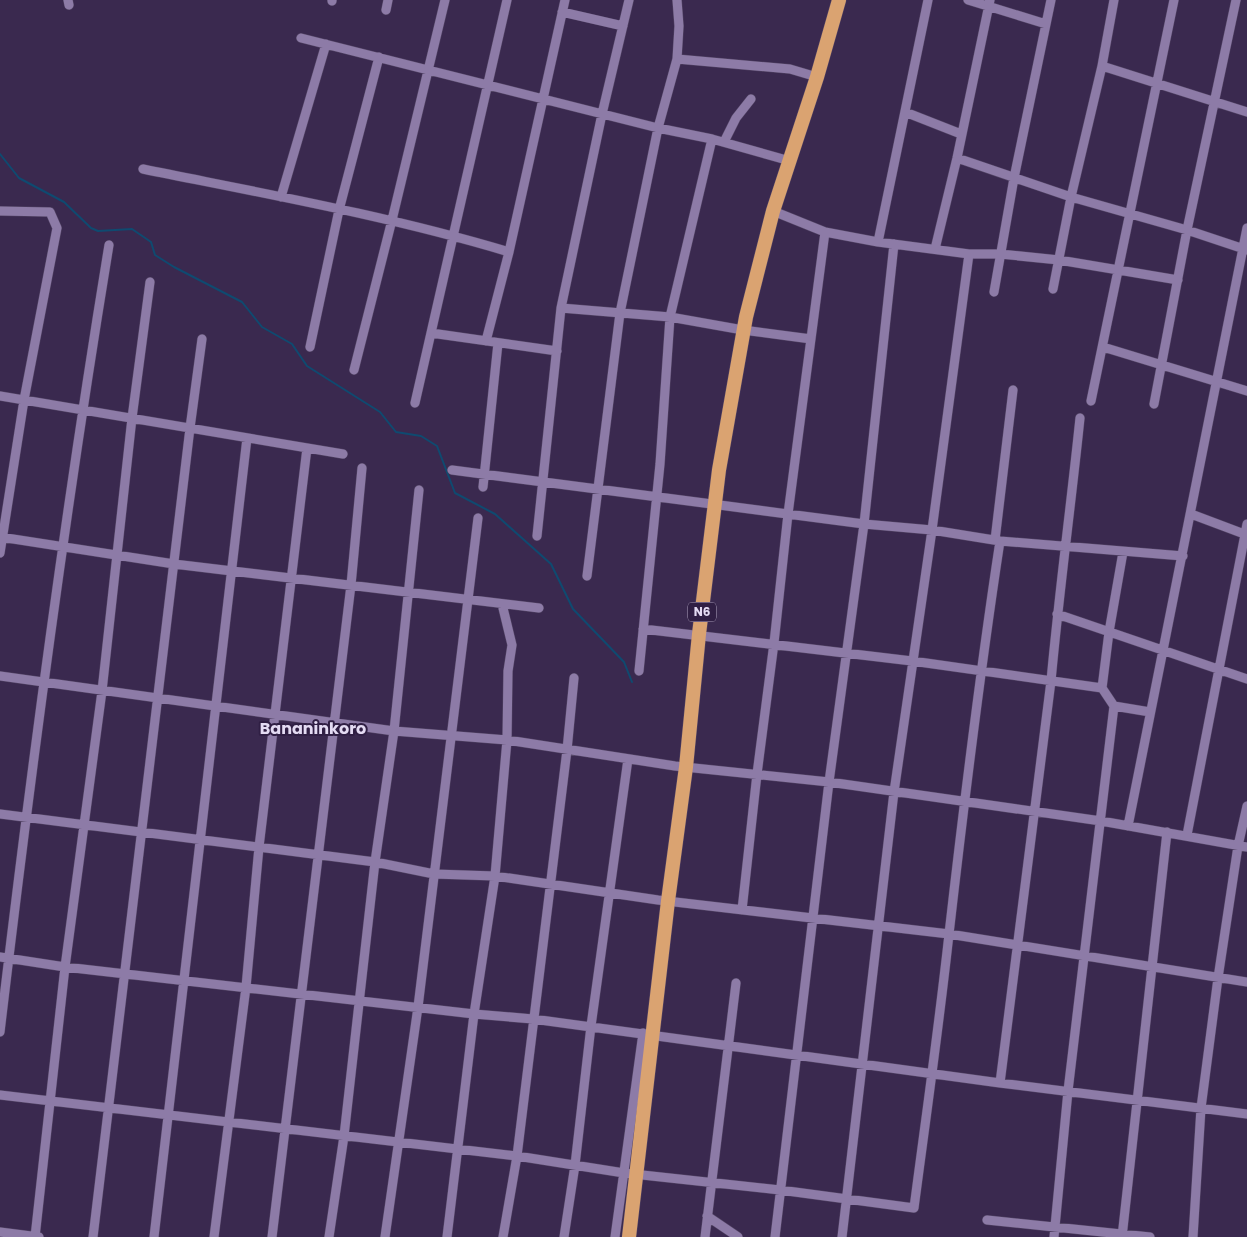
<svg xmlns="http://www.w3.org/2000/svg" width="1247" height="1237" font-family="Poppins,sans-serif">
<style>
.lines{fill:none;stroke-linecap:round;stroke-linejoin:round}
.stream{stroke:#0f4a70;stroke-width:2}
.minor-casing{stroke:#544666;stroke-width:10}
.highway-casing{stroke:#544666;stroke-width:15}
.minor{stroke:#8d7ba7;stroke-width:9}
.highway{stroke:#daa371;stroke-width:14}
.labels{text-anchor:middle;stroke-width:4;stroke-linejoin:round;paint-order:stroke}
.shield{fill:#301f44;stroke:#aea3be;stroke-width:1}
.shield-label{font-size:12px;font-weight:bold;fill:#e4dbf3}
.quarter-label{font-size:16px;font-weight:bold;fill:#e4dbf3;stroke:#301f44}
</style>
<rect width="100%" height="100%" fill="#3a294f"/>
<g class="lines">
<path class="stream" d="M 0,154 L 19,178 L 64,202 L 91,228 L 98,231 L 132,229 L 151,242 L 155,255 L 174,267 L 242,302 L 262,327 L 292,344 L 307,366 L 380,412 L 396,432 L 421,436 L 437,446 L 455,493 L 495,514 L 551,564 L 573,609 L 624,662 L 632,682"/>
<g class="minor-casing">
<path id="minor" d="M 68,0 L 69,5
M 968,0 L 1046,24
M 332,1 L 332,0
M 386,10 L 388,0
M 562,12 L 623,26
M 301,38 L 658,128 L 712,139 L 790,161
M 677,59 L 790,69 L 817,77
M 1102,66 L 1247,112
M 905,112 L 961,134
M 724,142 L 736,118 L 751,99
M 957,158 L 1071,197 L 1187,230 L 1247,250
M 143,169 C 266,194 389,216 509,252
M 281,197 L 326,44
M 0,211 L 50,212 L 57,228 L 24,400 L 0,553
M 773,211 L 825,232 L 878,242 L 969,254 L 1000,254 L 1059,260 L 1178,280
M 878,242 L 928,0
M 935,249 L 957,158 L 990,0
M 1053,289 L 1071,197 L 1102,66 L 1114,0
M 994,292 L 1014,178 L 1051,0
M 561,308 L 670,317 L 743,330 L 811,339
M 431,333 L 557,351
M 486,341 L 509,252 L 565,0
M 310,347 L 339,210 L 379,57
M 1103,347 L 1247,391
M 354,370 L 392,220 L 445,0
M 0,396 L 343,454
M 1091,401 L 1174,0
M 415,403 L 507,0
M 1154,404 L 1187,230 L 1236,0
M 452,470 L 864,524 L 932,530 L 1000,541 L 1183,556
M 483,487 L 498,343
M 1191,514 L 1247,535
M 537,536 L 561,308 L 602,114 L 629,0
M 0,537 L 174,564 L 539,608
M 995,540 L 1013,390
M 1123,552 L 1109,632 L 1102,688 L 1114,706 L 1150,712
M 587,576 L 620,313 L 658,128 L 677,59 L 679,26 L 677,0
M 1057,614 L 1247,679
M 643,629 L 912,661 L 1102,688
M 639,671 L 660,464 L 670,317 L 712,139
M 0,676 L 394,731 L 507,740 L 675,766 L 829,782 L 1101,821 L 1247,847
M 0,814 L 375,862 L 434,874 L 495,876 L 658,900 L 949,934 L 1247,982
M 1128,826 L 1247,228
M 1187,835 L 1247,524
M 742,910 L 757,774 L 774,643 L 788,514 L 825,232
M 0,957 L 65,967 L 474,1014 L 533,1019 L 1000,1083 L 1247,1114
M 0,1032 C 31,769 66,506 109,245
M 1000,1083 L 1051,681 C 1059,593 1071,505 1080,418
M 0,1095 L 517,1156 L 624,1173 L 780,1190 L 914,1208 C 926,1117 939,1026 949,934 C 964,803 980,672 1000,541
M 707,1216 L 738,1237
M 987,1220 L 1150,1237
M 0,1232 L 39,1237
M 35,1237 L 65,967 L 102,691 L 132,418 L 150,282
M 93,1237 L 190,428 L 202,339
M 154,1237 L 247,438
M 214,1237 L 246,987 L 259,847 L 307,448
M 272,1237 L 351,585 L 362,468
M 329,1237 L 344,1136 L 375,862 L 394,731 L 419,490
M 385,1237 L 418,1007 L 478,518
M 447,1237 L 474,1014 L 495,876 L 507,740 L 508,671 L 512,645 L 502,604
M 503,1237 L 517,1156 L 567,750 L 574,678
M 564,1237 L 575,1165 L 591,1026 L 628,759
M 615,1237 L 643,1033
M 705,1237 L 736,983
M 775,1237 L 829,782 L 864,524 L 894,244
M 842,1237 L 894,792 L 932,530 L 969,254
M 1054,1237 L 1068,1091 L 1114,706
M 1122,1237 L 1167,832
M 1193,1237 L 1201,1108 L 1218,978 L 1238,846 L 1247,806"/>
</g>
<g class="highway-casing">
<path id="highway" d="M 629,1237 L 668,901 L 686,767 L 699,634 L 719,470 L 746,317 L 773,211 L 817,77 L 839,0"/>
</g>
<use href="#minor" class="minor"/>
<use href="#highway" class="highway"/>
</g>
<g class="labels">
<rect class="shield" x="688" y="602.5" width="28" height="19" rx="4"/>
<g class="shield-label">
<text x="702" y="616">N6</text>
</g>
<g class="quarter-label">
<text x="313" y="734">Bananinkoro</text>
</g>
</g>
</svg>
